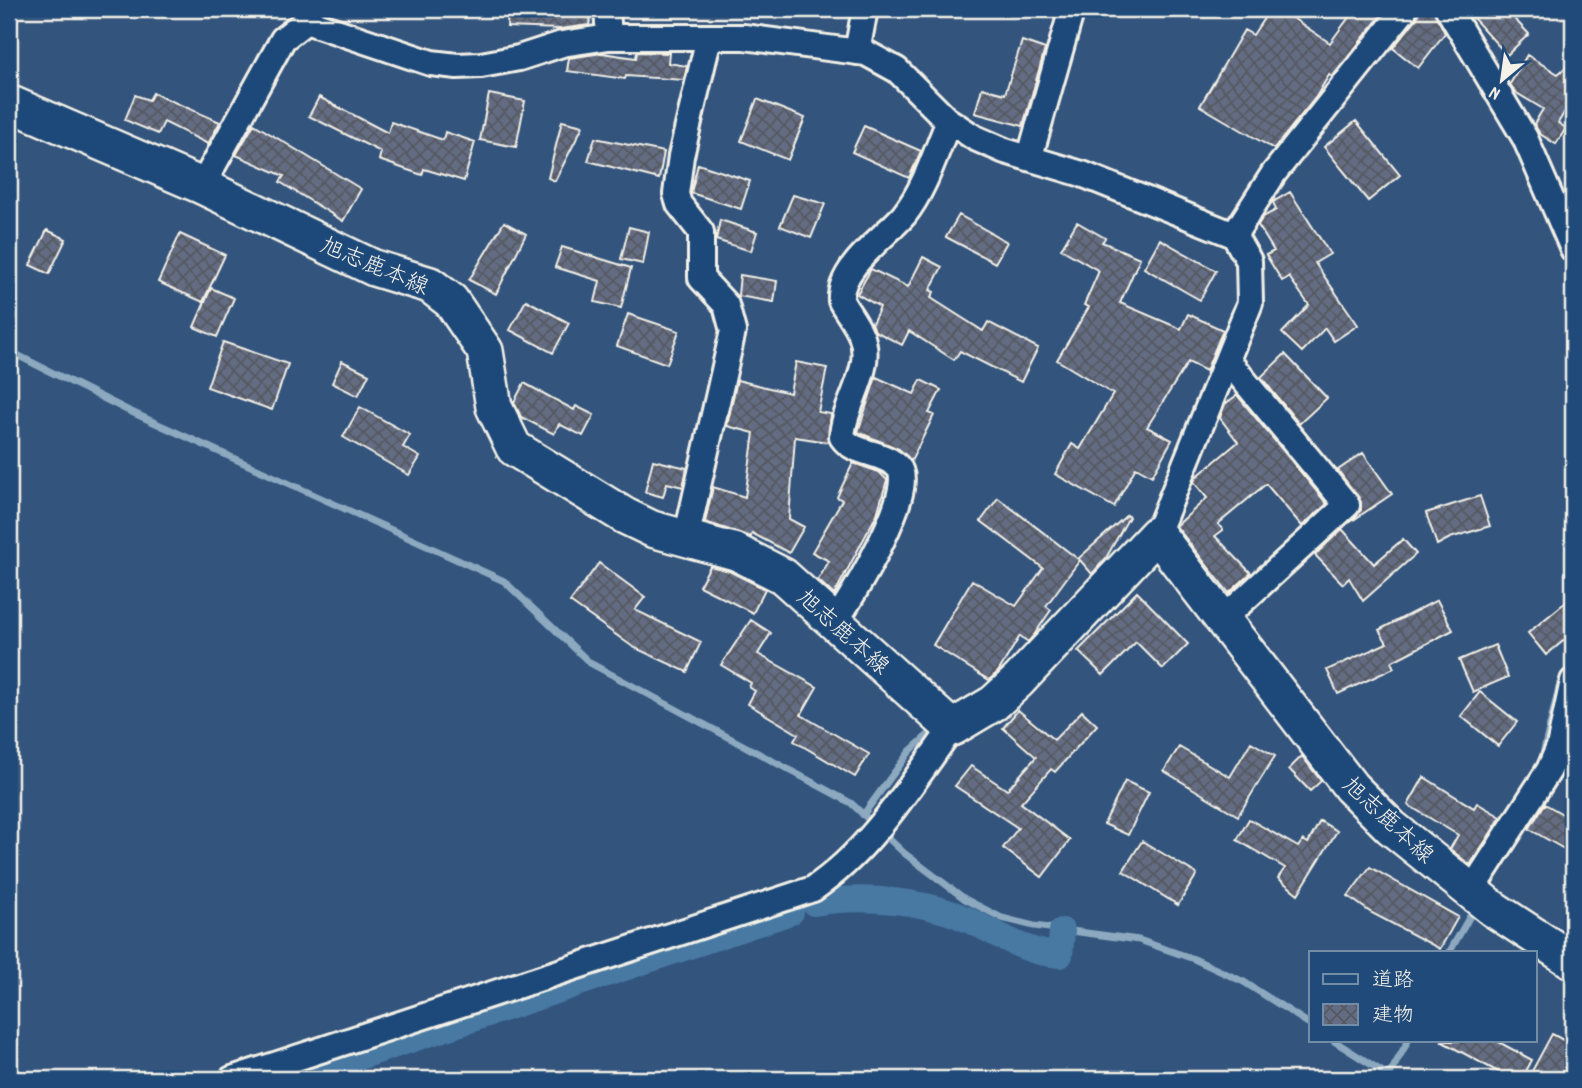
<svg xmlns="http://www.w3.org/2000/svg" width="1582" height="1088" font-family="Dekko,'Klee One',sans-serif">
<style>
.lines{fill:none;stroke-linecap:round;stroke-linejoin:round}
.stream{stroke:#8ca9bf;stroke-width:7}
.canal{stroke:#4679a3;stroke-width:26}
.building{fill:url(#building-cross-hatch);stroke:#f4f1e8;stroke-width:2}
.minor-casing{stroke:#f4f1e8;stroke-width:30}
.secondary-casing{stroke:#f4f1e8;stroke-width:40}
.minor{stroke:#1f4a7a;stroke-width:24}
.secondary{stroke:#1f4a7a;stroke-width:35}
.labels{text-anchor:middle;stroke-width:5;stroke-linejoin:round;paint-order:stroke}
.street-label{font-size:23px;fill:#f4f1e8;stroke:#1f4a7a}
</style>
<defs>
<pattern id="building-cross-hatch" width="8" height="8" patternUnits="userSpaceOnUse" patternTransform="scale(1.75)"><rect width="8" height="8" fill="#636c83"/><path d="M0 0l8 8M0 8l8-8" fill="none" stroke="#555861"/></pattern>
</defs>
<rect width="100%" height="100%" fill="#33547d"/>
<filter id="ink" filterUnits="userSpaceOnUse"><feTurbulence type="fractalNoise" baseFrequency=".0143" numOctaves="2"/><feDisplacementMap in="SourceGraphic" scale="14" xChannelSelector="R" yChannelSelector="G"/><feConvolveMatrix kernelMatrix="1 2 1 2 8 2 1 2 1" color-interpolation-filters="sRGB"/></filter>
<g filter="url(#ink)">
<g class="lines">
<path class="stream" d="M 9,351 L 127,410 L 504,581 L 590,663 L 851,803 L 904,853 L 965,899 L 1002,918 L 1034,926 L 1139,940 L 1194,959 L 1244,982 L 1311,1025
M 1542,758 L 1560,683
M 863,815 L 910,751 L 928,735
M 1449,953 L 1474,909
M 1334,1041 L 1394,1079
M 1387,1079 L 1408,1041"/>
<path class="canal" d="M 814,903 C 853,896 903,899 941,910 C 984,921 1015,953 1060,955 L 1062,931
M 294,1079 L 791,912"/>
</g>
<path class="building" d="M 508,9 L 592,9 L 589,25 L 560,29 L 507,27 Z
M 1270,9 L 1279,9 L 1330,43 L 1355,9 L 1386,9 L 1332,77 L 1329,75 L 1316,97 L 1274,149 L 1200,106 L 1244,30 L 1253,35 Z
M 1420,9 L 1433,9 L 1445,33 L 1418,68 L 1393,48 L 1417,18 Z
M 1465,9 L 1505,9 L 1529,34 L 1507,55 Z
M 1022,41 L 1045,49 L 1023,126 L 975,113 L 982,88 L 1005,94 Z
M 637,52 L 669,53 L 668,63 L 687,66 L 684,80 L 626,76 L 625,79 L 567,71 L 569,58 L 602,53 L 636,58 Z
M 1527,55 L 1558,74 L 1573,61 L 1573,98 L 1558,123 L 1566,128 L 1556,144 L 1540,134 L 1534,124 L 1543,109 L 1515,92 L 1510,84 Z
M 153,93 L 220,122 L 208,144 L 164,122 L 158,134 L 125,120 L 135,95 L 149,100 Z
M 489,94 L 525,101 L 516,147 L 480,140 Z
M 319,97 L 388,133 L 391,122 L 443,140 L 445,132 L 475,142 L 464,181 L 424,169 L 422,175 L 379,160 L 381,152 L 309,116 Z
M 757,99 L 805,118 L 788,160 L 741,141 Z
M 562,121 L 583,126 L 555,181 L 548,178 Z
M 1356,121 L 1400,175 L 1368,201 L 1324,147 Z
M 254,124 L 361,189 L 343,221 L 280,182 L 284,176 L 236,155 Z
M 864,126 L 921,151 L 909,178 L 852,152 Z
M 595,138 L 664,152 L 659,179 L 588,161 Z
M 698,164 L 750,181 L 741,209 L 691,193 Z
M 1290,192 L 1330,254 L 1315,263 L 1358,325 L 1334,341 L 1325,328 L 1302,352 L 1282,333 L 1309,305 L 1289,277 L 1282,281 L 1266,255 L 1274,251 L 1258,225 L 1263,217 L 1276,210 L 1273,202 Z
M 793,195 L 825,204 L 811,238 L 780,226 Z
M 959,215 L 1007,242 L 995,263 L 946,237 Z
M 720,220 L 757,232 L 751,251 L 716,240 Z
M 504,222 L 526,234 L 496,294 L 469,280 Z
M 1077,222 L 1105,238 L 1102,242 L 1140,258 L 1120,303 L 1181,329 L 1188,314 L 1223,330 L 1206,371 L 1188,362 L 1147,427 L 1172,440 L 1152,476 L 1136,467 L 1114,507 L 1055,474 L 1072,444 L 1080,449 L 1113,394 L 1057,360 L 1089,307 L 1084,305 L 1099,271 L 1061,249 Z
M 629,227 L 649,232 L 643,264 L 621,259 Z
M 47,230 L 66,239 L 49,274 L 30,265 Z
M 180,234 L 225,255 L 203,302 L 158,282 Z
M 1160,239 L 1216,271 L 1200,300 L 1144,268 Z
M 562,247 L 631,268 L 621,308 L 595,302 L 600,281 L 555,267 Z
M 923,257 L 942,267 L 930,290 L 934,292 L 931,298 L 983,331 L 988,322 L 1038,348 L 1021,382 L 960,351 L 954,360 L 909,331 L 902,345 L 875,331 L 872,323 L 880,307 L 857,294 L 871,269 L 908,287 Z
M 740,275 L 777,281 L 774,302 L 738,296 Z
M 211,288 L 234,298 L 217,337 L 194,327 Z
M 526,300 L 569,323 L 553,353 L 510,330 Z
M 628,314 L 679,331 L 667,364 L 617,346 Z
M 223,342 L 288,364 L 272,410 L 207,387 Z
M 1285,354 L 1327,398 L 1299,424 L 1261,377 Z
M 342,361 L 369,374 L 358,396 L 332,383 Z
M 796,362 L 827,368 L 818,412 L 831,414 L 828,442 L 795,437 L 789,519 L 804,527 L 789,553 L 752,533 L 751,537 L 705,522 L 713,487 L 745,497 L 754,433 L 727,426 L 737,380 L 790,393 Z
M 876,377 L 914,394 L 921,380 L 941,390 L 929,413 L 934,415 L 911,461 L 899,449 L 858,432 Z
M 524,383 L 574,410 L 576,406 L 594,415 L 583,436 L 559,424 L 554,434 L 521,417 L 514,402 Z
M 1237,395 L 1327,504 L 1302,526 L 1266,484 L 1218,524 L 1223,530 L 1215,536 L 1251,573 L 1229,593 L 1176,526 L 1207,498 L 1194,482 L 1196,477 L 1238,442 L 1220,418 L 1225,404 Z
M 360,407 L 410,435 L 403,447 L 420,457 L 409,475 L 343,437 Z
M 1363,453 L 1392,494 L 1349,523 L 1361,510 L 1361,502 L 1338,470 Z
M 653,460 L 687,468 L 683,487 L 667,483 L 663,497 L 645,492 Z
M 853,463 L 879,472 L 887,480 L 877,514 L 834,595 L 818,580 L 829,561 L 812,552 L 842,500 L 837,497 Z
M 1480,496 L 1490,526 L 1450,538 L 1437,545 L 1426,513 Z
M 998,498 L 1078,559 L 1127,515 L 1129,517 L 1106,558 L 1092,574 L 1080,560 L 1046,606 L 1051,610 L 1034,635 L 1028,642 L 1020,636 L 998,672 L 989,680 L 933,645 L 972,580 L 1016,606 L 1043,568 L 981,521 Z
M 1342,529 L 1374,564 L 1403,539 L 1416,554 L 1363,601 L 1349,578 L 1343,584 L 1315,555 Z
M 599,563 L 645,597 L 635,610 L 701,642 L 687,672 L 633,647 L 570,602 Z
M 710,566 L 729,571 L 765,589 L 753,613 L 699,586 Z
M 1137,592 L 1188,644 L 1163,669 L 1136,642 L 1103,675 L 1078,651 Z
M 1573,596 L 1573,633 L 1546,655 L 1528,633 Z
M 1437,600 L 1453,630 L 1391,662 L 1394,668 L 1338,694 L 1327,670 L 1387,643 L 1379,630 Z
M 751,620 L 771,633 L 758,654 L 817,687 L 801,715 L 869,754 L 855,777 L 794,741 L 798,734 L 748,704 L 755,691 L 749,687 L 751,683 L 721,665 Z
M 1495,645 L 1508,677 L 1473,692 L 1459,660 Z
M 1480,692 L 1517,722 L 1498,746 L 1461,716 Z
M 1018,710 L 1054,740 L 1082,711 L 1097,725 L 1055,772 L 1051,769 L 1021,803 L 1070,840 L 1042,877 L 1003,848 L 1018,828 L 955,786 L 971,766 L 1007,790 L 1036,757 L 1003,728 Z
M 1251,742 L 1275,756 L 1238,816 L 1164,771 L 1179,747 L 1230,777 Z
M 1302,756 L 1321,781 L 1310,791 L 1289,769 Z
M 1424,777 L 1474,808 L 1477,803 L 1501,817 L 1470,865 L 1450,849 L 1458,835 L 1408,805 Z
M 1125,781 L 1149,792 L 1128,835 L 1104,824 Z
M 1545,804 L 1573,820 L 1573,854 L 1529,829 Z
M 1249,819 L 1298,847 L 1303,840 L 1308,843 L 1320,821 L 1337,831 L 1298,894 L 1278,878 L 1285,868 L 1237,840 Z
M 1142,841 L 1197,874 L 1178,905 L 1123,871 Z
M 1370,867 L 1458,917 L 1440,949 L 1370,912 L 1348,896 Z
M 1552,1034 L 1573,1045 L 1573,1061 L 1563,1079 L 1547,1079 L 1532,1071 Z
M 1441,1041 L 1497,1041 L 1532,1060 L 1522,1079 L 1511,1079 Z"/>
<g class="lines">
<g class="minor-casing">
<path id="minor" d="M 607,9 L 609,37
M 1448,9 L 1525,138 L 1573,249
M 306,21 L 431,63 L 457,66 L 481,65 L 519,58 L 562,44 L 609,37 L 744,37 L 866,53 L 897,70 L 946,119 L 975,138 L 1005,151 L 1082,174 L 1234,235 L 1249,261 L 1250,303 L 1157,534
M 857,52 L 865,9
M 1030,156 L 1072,9
M 202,186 L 283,39 L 306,21 L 308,9
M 1234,235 L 1274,173 L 1405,9
M 686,539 L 733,331 L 726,305 L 701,278 L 701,232 L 679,204 L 676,194 L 681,156 L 709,37
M 1223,619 L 1347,505 L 1228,361
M 834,623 C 850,601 919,488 898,467 C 883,451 854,455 842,437 C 844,402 875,369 861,335 C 856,323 847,312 841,301 C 838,268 885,237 904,215 C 926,187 935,153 949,121
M 1471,891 L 1549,770 L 1559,747 L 1573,681
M 232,1079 L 813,889 C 871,850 911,784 952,728"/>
</g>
<g class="secondary-casing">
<path id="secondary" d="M 9,103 L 202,186 L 374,268 L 430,285 L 451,301 L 485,351 L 494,407 L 514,448 L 625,516 L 652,529 L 736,552 L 783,576 L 952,728 L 994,703 L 1018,681 L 1157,534 L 1351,787 L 1391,827 L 1492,908 L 1573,961"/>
</g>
<use href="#minor" class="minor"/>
<use href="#secondary" class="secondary"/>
</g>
</g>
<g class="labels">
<g class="street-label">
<text transform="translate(375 265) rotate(23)" y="8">旭志鹿本線</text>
<text transform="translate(844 631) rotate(42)" y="8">旭志鹿本線</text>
<text transform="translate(1389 819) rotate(43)" y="8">旭志鹿本線</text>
</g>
</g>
<rect width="1582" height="1088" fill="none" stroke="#1f4a7a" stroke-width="35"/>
<rect x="18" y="18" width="1547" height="1053" fill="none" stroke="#f4f1e8" stroke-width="2.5" filter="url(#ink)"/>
<rect x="1309" y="951" width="228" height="91" fill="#1f4a7a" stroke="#748da6" stroke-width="2"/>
<rect x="1323" y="974" width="35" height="10" fill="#1f4a7a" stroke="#748da6" stroke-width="2"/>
<text x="1372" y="986" font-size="21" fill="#f4f1e8">道路</text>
<rect x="1323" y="1004" width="35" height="21" fill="url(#building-cross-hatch)" stroke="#748da6" stroke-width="2"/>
<text x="1372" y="1021" font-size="21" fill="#f4f1e8">建物</text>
<g transform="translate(1502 80) rotate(209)" stroke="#1f4a7a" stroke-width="5" paint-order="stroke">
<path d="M0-5L12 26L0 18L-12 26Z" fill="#f4f1e8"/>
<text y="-10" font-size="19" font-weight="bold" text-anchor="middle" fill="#f4f1e8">N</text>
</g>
</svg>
